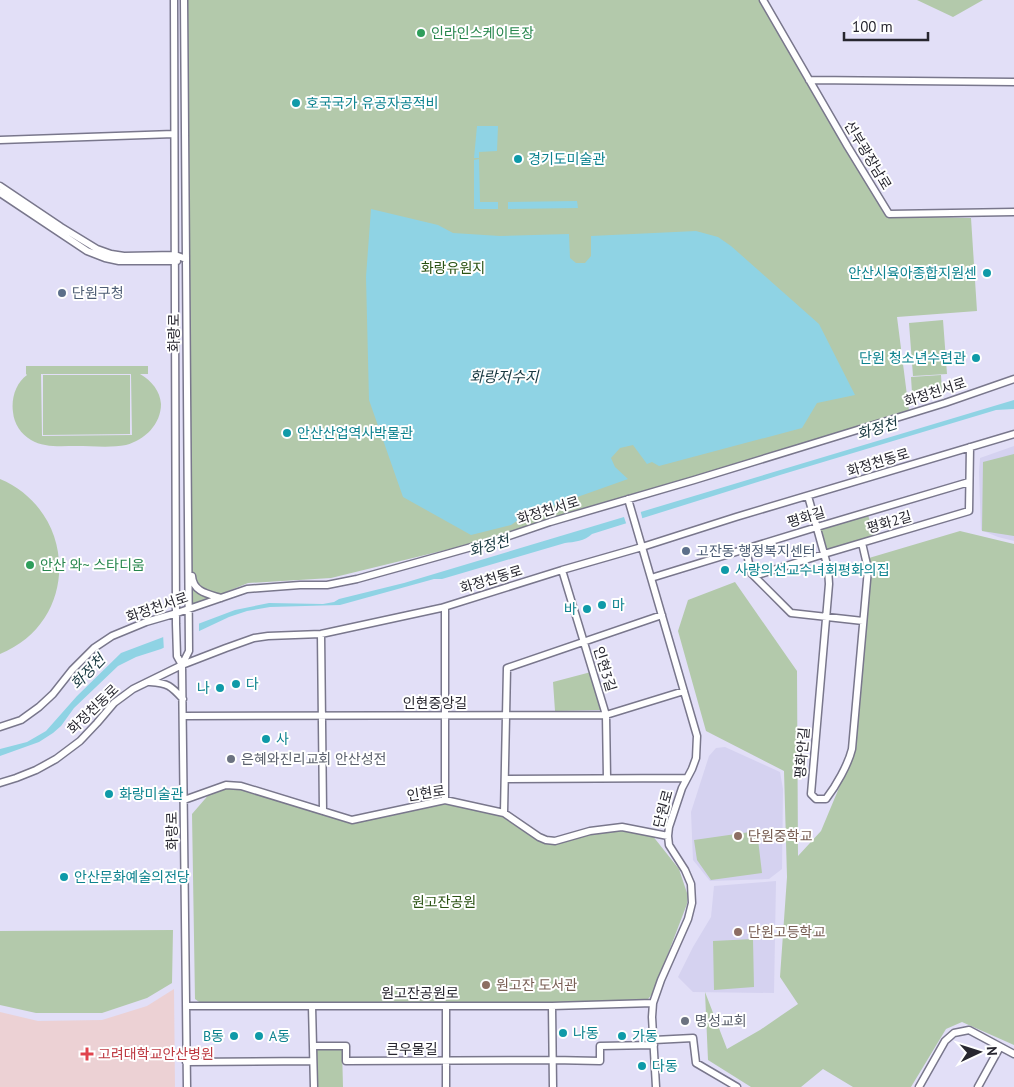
<svg xmlns="http://www.w3.org/2000/svg" width="1014" height="1087" font-family="'PT Sans','Noto Sans KR',sans-serif">
<style>
.built{fill:#d5d2f0}
.medical{fill:#ecd1d4}
.green{fill:#b3c9ab;fill-rule:evenodd}
.water{fill:#8fd3e4}
.pier{fill:#e2dff7}
.lines{fill:none;stroke-linecap:round;stroke-linejoin:round}
.minor-casing{stroke:#79778c;stroke-width:9}
.minor{stroke:#fff;stroke-width:6}
.leisure-dot{fill:#2e9e5b;stroke:#fff;stroke-width:2}
.culture-dot{fill:#0f9aa8;stroke:#fff;stroke-width:2}
.service-dot{fill:#5c6f8a;stroke:#fff;stroke-width:2}
.worship-dot{fill:#6b7280;stroke:#fff;stroke-width:2}
.education-dot{fill:#8d6e63;stroke:#fff;stroke-width:2}
.health-dot{fill:#e0444e;stroke:#fff;stroke-width:2}
.labels{text-anchor:middle;stroke-width:4;stroke-linejoin:round;paint-order:stroke}
.leisure-label{font-size:14px;fill:#27864d;stroke:#fff;text-anchor:start}
.culture-label{font-size:14px;fill:#0d838f;stroke:#fff;text-anchor:start}
.street-label{font-size:14px;fill:#27262f;stroke:#fff}
.park-label{font-size:14px;fill:#2a5213;stroke:#fff}
.service-label{font-size:14px;fill:#4e5e75;stroke:#fff;text-anchor:start}
.worship-label{font-size:14px;fill:#5b616d;stroke:#fff;text-anchor:start}
.education-label{font-size:14px;fill:#785e54;stroke:#fff;text-anchor:start}
.health-label{font-size:14px;fill:#be3a42;stroke:#fff;text-anchor:start}
.water-label{font-size:15px;font-style:italic;fill:#173840;stroke:#fff}
</style>
<rect width="100%" height="100%" fill="#e2dff7"/>
<path class="built" d="M 1014,446 L 1014,541 L 998,537 L 981,530 L 979,472 L 980,458 Z
M 725,747 L 780,772 L 783,789 L 782,869 L 769,879 L 710,881 L 693,860 L 691,812 L 709,756 L 716,748 Z
M 776,881 L 774,993 L 693,992 L 678,977 L 693,947 L 711,917 L 714,886 Z"/>
<path class="medical" d="M 174,989 L 175,1087 L 0,1087 L 0,1012 L 38,1021 L 102,1020 L 147,1006 Z"/>
<path class="green" d="M 184,0 L 759,0 L 886,216 L 971,218 L 977,311 L 897,317 L 909,411 L 466,545 L 331,578 L 248,583 L 185,609 Z
M 917,0 L 983,0 L 953,17 Z
M 943,320 L 947,374 L 913,376 L 909,323 Z
M 26,366 L 148,366 L 148,374 L 140,374 C 152,381 160,391 161,404 C 161,424 145,440 126,445 C 111,448 92,446 76,446 C 62,446 44,448 31,440 C 21,434 14,424 13,412 C 11,398 16,383 27,375 L 26,374 ZM 41,374 L 131,374 L 132,435 L 42,436 Z
M 43,375 L 130,375 L 130,434 L 43,435 Z
M 941,375 L 942,391 L 912,393 L 911,377 Z
M 1014,454 L 1014,536 L 982,531 L 983,462 Z
M 0,479 C 78,512 80,622 0,654 Z
M 868,515 L 875,537 L 827,551 L 820,530 Z
M 960,531 L 1014,544 L 1014,1045 L 962,1022 L 946,1029 L 911,1087 L 853,1087 L 823,1069 L 801,1087 L 751,1087 L 708,1060 L 705,992 L 727,1049 L 760,1030 L 798,1004 L 780,977 L 787,877 L 784,771 L 706,731 L 678,631 L 688,600 L 735,582 L 797,671 L 798,856 L 821,831 L 856,747 L 862,654 L 872,569 L 869,558 Z
M 591,672 L 601,710 L 555,711 L 553,682 Z
M 236,782 L 249,787 L 350,817 L 438,800 L 504,811 L 537,836 L 555,840 L 591,827 L 611,828 L 626,831 L 652,835 L 679,869 L 688,896 L 687,904 L 653,993 L 644,1004 L 202,1004 L 195,999 L 192,814 L 211,792 Z
M 757,831 L 762,873 L 711,880 L 697,860 L 694,840 Z
M 173,930 L 172,983 L 147,998 L 102,1013 L 36,1013 L 0,1005 L 0,931 Z
M 753,939 L 754,987 L 714,990 L 713,941 Z
M 342,1048 L 343,1087 L 316,1087 L 316,1049 Z"/>
<path class="water" d="M 477,126 L 498,126 L 497,151 L 479,152 L 479,158 L 474,158 Z
M 479,159 L 480,202 L 498,202 L 498,209 L 474,209 L 474,160 Z
M 577,201 L 578,208 L 508,209 L 508,202 Z
M 371,209 L 438,225 L 453,233 L 500,236 L 569,234 L 570,258 L 576,263 L 585,263 L 591,256 L 591,236 L 696,231 L 718,237 L 731,246 L 819,324 L 855,395 L 817,403 L 802,428 L 659,466 L 652,462 L 647,464 L 633,445 L 620,448 L 611,458 L 615,467 L 628,479 L 524,516 L 511,525 L 471,535 L 403,497 L 369,400 L 366,277 Z
M 1014,400 L 1014,409 L 996,410 L 780,475 L 592,534 C 585,541 574,542 565,543 L 442,579 L 434,579 L 340,605 L 270,607 L 247,611 L 229,617 L 161,649 L 136,657 L 118,666 L 74,708 L 61,726 L 53,733 L 39,742 L 0,756 L 0,749 L 27,742 L 46,731 L 77,696 L 121,653 L 235,610 L 269,603 L 323,604 L 334,602 L 339,599 L 404,583 Z"/>
<path class="pier" d="M 640,509 L 643,521 L 627,526 L 623,514 Z
M 199,621 L 199,634 L 164,651 L 163,634 Z"/>
<g class="lines">
<g class="minor-casing">
<path id="minor" d="M 174,0 L 176,624 L 177,656 L 182,665
M 184,0 L 189,651 L 182,665 L 187,1087
M 763,0 L 848,147 L 889,214 L 1014,212
M 809,80 L 1014,82
M 0,140 L 174,134
M 0,186 L 61,227 L 97,249 L 111,254 L 124,256 L 175,255 L 186,259
M 0,193 L 87,251 L 105,258 L 119,261 L 177,261
M 808,496 L 828,568 L 829,584 L 811,794 L 816,799 L 826,799 C 836,786 848,765 852,749 L 868,569 L 862,543
M 628,499 L 697,736 L 696,758 L 692,769 L 682,788 L 669,827 L 668,836 L 669,845 L 685,870 L 691,884 L 692,903 L 688,919 L 661,980 L 653,1003 L 652,1017 L 656,1087
M 746,549 L 751,573 L 791,613 L 863,621
M 562,570 L 606,715 L 607,778
M 192,576 C 193,592 208,594 221,598
M 754,576 L 824,554 L 969,511 L 970,447
M 651,578 L 817,527 L 969,482
M 321,634 L 323,811
M 150,682 C 168,683 171,686 183,699
M 183,716 L 606,715 L 684,691
M 0,727 L 21,720 L 39,707 L 53,694 L 72,670 L 94,648 L 112,636 L 146,622 L 177,613 L 247,589 L 300,585 L 327,585 L 357,579 L 422,561 L 500,539 L 550,522 L 694,480 L 802,447 L 945,403 L 1014,379
M 505,779 L 687,778
M 0,783 L 16,778 L 36,770 L 56,759 L 80,741 L 97,723 L 114,703 L 133,689 L 182,665 L 226,648 L 254,638 L 268,636 L 321,634 L 441,608 L 562,570 L 642,547 L 736,517 L 1014,434
M 184,800 L 226,785 L 241,786 L 352,820 L 445,800 L 504,813 L 539,837 L 546,840 L 555,841 L 590,831 L 622,827 L 668,836
M 445,800 L 445,607
M 504,813 L 507,668 L 662,615
M 186,1006 L 552,1006 L 653,1003
M 312,1006 L 314,1087
M 446,1006 L 446,1087
M 552,1006 L 553,1087
M 654,1040 L 693,1038 L 696,1063 L 737,1087
M 313,1046 L 346,1046 L 346,1061 L 553,1060 L 600,1061 L 600,1046 L 654,1045
M 186,1062 L 313,1061
M 919,1087 L 945,1041 L 954,1033 L 969,1030 L 1014,1054
M 978,1087 L 1000,1047"/>
</g>
<use href="#minor" class="minor"/>
</g>
<g class="leisure-dot">
<circle cx="421" cy="33" r="5"/>
<circle cx="30" cy="565" r="5"/>
</g>
<g class="culture-dot">
<circle cx="296" cy="103" r="5"/>
<circle cx="518" cy="159" r="5"/>
<circle cx="987" cy="273" r="5"/>
<circle cx="976" cy="358" r="5"/>
<circle cx="287" cy="433" r="5"/>
<circle cx="725" cy="570" r="5"/>
<circle cx="602" cy="605" r="5"/>
<circle cx="587" cy="609" r="5"/>
<circle cx="236" cy="684" r="5"/>
<circle cx="220" cy="688" r="5"/>
<circle cx="266" cy="739" r="5"/>
<circle cx="109" cy="794" r="5"/>
<circle cx="64" cy="877" r="5"/>
<circle cx="563" cy="1033" r="5"/>
<circle cx="234" cy="1036" r="5"/>
<circle cx="259" cy="1036" r="5"/>
<circle cx="622" cy="1036" r="5"/>
<circle cx="642" cy="1066" r="5"/>
</g>
<g class="service-dot">
<circle cx="62" cy="293" r="5"/>
<circle cx="686" cy="551" r="5"/>
</g>
<g class="worship-dot">
<circle cx="231" cy="759" r="5"/>
<circle cx="685" cy="1021" r="5"/>
</g>
<g class="education-dot">
<circle cx="738" cy="836" r="5"/>
<circle cx="738" cy="932" r="5"/>
<circle cx="486" cy="985" r="5"/>
</g>
<path class="health-dot" d="M84.5 1046.5h5v5h5v5h-5v5h-5v-5h-5v-5h5z"/>
<g class="labels">
<g class="leisure-label">
<text x="431" y="38">인라인스케이트장</text>
<text x="40" y="570">안산 와~ 스타디움</text>
</g>
<g class="culture-label">
<text x="306" y="108">호국국가 유공자공적비</text>
<text x="528" y="164">경기도미술관</text>
<text x="977" y="278" text-anchor="end">안산시육아종합지원센</text>
<text x="966" y="363" text-anchor="end">단원 청소년수련관</text>
<text x="297" y="438">안산산업역사박물관</text>
<text x="735" y="575">사랑의선교수녀회평화의집</text>
<text x="612" y="610">마</text>
<text x="577" y="614" text-anchor="end">바</text>
<text x="246" y="689">다</text>
<text x="210" y="693" text-anchor="end">나</text>
<text x="276" y="744">사</text>
<text x="119" y="799">화랑미술관</text>
<text x="74" y="882">안산문화예술의전당</text>
<text x="573" y="1038">나동</text>
<text x="224" y="1041" text-anchor="end">B동</text>
<text x="269" y="1041">A동</text>
<text x="632" y="1041">가동</text>
<text x="652" y="1071">다동</text>
</g>
<g class="street-label">
<text transform="translate(868 155) rotate(59)" y="5">선부광장남로</text>
<text transform="translate(174 333) rotate(-90)" y="5">화랑로</text>
<text transform="translate(935 392) rotate(-18)" y="5">화정천서로</text>
<text transform="translate(878 462) rotate(-17)" y="5">화정천동로</text>
<text transform="translate(548 510) rotate(-17)" y="5">화정천서로</text>
<text transform="translate(806 517) rotate(-17)" y="5">평화길</text>
<text transform="translate(889 522) rotate(-16)" y="5">평화2길</text>
<text transform="translate(491 579) rotate(-17)" y="5">화정천동로</text>
<text transform="translate(157 607) rotate(-19)" y="5">화정천서로</text>
<text transform="translate(605 669) rotate(73)" y="5">인현3길</text>
<text x="435" y="708">인현중앙길</text>
<text transform="translate(93 709) rotate(-44)" y="5">화정천동로</text>
<text transform="translate(802 753) rotate(-85)" y="5">평화안길</text>
<text transform="translate(426 793) rotate(-8)" y="5">인현로</text>
<text transform="translate(663 809) rotate(-75)" y="5">단원로</text>
<text transform="translate(172 831) rotate(-91)" y="5">화랑로</text>
<text x="420" y="998">원고잔공원로</text>
<text x="412" y="1054">큰우물길</text>
</g>
<g class="park-label">
<text x="453" y="273">화랑유원지</text>
<text x="444" y="907">원고잔공원</text>
</g>
<g class="service-label">
<text x="72" y="298">단원구청</text>
<text x="696" y="556">고잔동 행정복지센터</text>
</g>
<g class="worship-label">
<text x="241" y="764">은혜와진리교회 안산성전</text>
<text x="695" y="1026">명성교회</text>
</g>
<g class="education-label">
<text x="748" y="841">단원중학교</text>
<text x="748" y="937">단원고등학교</text>
<text x="496" y="990">원고잔 도서관</text>
</g>
<g class="health-label">
<text x="98" y="1059">고려대학교안산병원</text>
</g>
<g class="water-label">
<text x="504" y="382">화랑저수지</text>
<text transform="translate(877 429) rotate(-17)" y="5">화정천</text>
<text transform="translate(489 546) rotate(-17)" y="5">화정천</text>
<text transform="translate(88 672) rotate(-46)" y="5">화정천</text>
</g>
</g>
<g transform="translate(979 1052) rotate(86)" stroke="#ffffff" stroke-width="4" paint-order="stroke">
<path d="M0-4L9 19L0 12L-9 19Z" fill="#27262f"/>
<text y="-8" font-size="14" font-weight="bold" text-anchor="middle" fill="#27262f">N</text>
</g>
<path d="M844 32v8h84v-8" fill="none" stroke="#27262f" stroke-width="2.5"/>
<text x="852" y="32" font-size="15" fill="#27262f" stroke="#ffffff" stroke-width="4" paint-order="stroke">100 m</text>
</svg>
